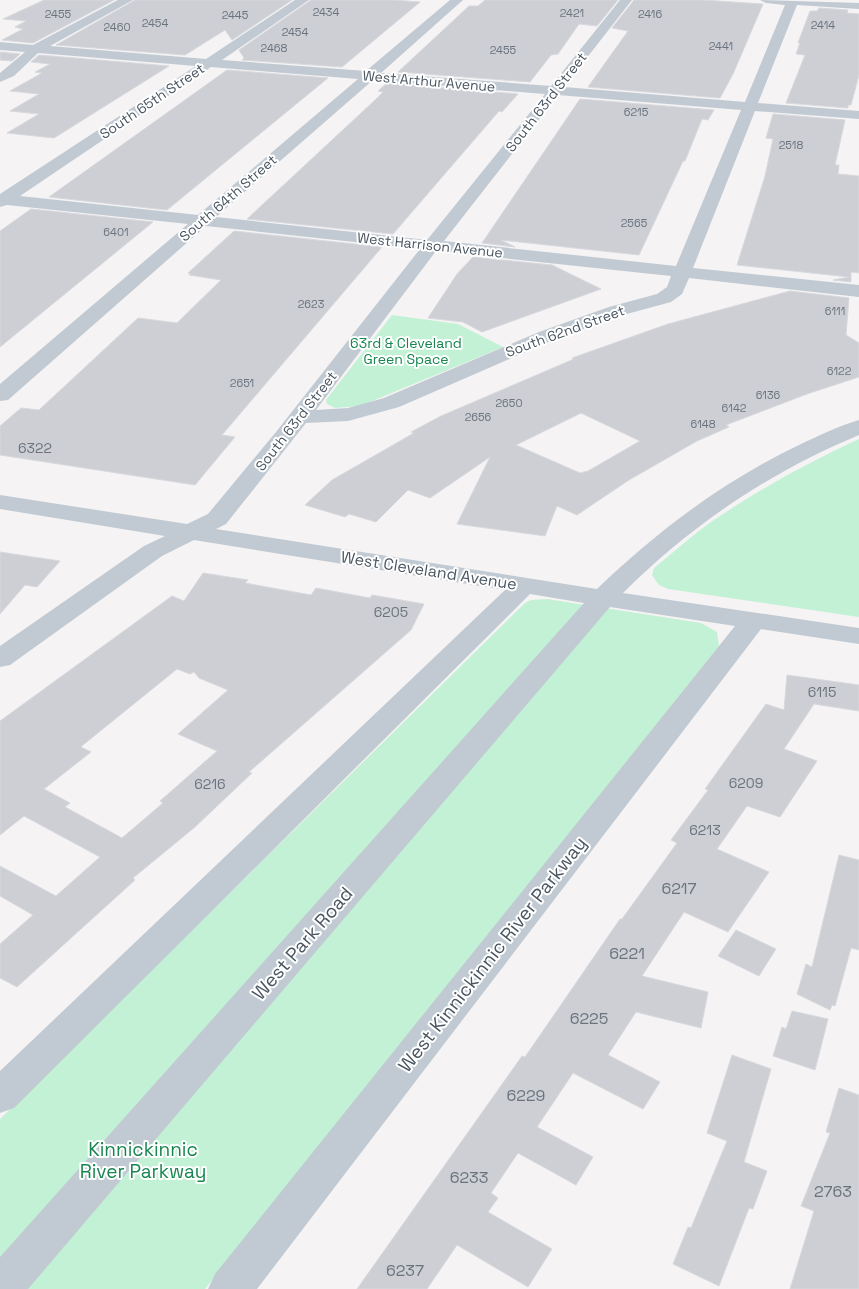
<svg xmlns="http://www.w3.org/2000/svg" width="859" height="1289" font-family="'Space Grotesk',sans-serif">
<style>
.green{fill:#c3f1d5}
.building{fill:#cdcfd5;stroke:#d7d9de;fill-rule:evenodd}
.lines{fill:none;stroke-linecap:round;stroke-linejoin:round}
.minor{fill:#c1cad2;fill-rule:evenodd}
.labels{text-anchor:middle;stroke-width:4;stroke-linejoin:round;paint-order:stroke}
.far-number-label{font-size:11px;fill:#6b747e}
.far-street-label{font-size:14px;fill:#4a5661;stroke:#fff}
.far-park-label{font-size:14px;fill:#17864f;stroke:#fff}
.number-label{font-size:14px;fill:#6b747e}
.street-label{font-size:16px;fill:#4a5661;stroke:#fff}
.near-number-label{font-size:16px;fill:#6b747e}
.near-street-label{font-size:19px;fill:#4a5661;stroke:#fff}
.near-park-label{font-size:19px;fill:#17864f;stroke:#fff}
</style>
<rect width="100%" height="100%" fill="#f5f3f3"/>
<path class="green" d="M 392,315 L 458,324 L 503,347 L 360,406 L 335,408 L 327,404 L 326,400 Z
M 859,439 L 859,617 L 668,589 L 659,585 L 652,575 L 654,568 C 673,553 691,536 711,522 C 758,490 807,463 859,439 Z
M 547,599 L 701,623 L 717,632 L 719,646 L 205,1289 L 0,1289 L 0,1119 L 525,603 L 531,600 Z"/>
<path class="building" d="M 44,0 L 114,0 L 33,43 L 2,40 L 23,29 L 15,27 L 26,21 L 3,19 Z
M 135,0 L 292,0 L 232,40 L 225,30 L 185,55 L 56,45 Z
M 311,0 L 393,0 L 420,2 L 342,67 L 242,60 L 244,58 L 239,50 Z
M 485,0 L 618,0 L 597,26 L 579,24 L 558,54 L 551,55 L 530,82 L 398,72 L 469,6 L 478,6 Z
M 634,0 L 703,0 L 763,4 L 733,74 L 720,98 L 588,87 L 628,31 L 612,28 Z
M 819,8 L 848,10 L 847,13 L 859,14 L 859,75 L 851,105 L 848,105 L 848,108 L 786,103 L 805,55 L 796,54 L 800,43 L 798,43 L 810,11 L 817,11 Z
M 0,52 L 20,54 L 12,61 L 0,60 Z
M 39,55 L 169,66 L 54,138 L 7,133 L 39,114 L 10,111 L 39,94 L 10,91 L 42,73 L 35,72 L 50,64 L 31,62 Z
M 227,70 L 328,78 L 167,210 L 49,197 Z
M 387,83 L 518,94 L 502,112 L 499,111 L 393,234 L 247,219 L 374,101 L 383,92 L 378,91 Z
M 580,99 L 714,110 L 708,120 L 702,119 L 685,161 L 683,161 L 639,255 L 501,240 L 515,247 L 482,243 Z
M 773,114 L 845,120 L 835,165 L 839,165 L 838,174 L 859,176 L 859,273 L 851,272 L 851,282 L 833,280 L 849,277 L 737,265 L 765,176 L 773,139 L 766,138 Z
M 31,209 L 153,222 L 0,347 L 0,231 Z
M 234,231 L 382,247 L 222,435 L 235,437 L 195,485 L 0,455 L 0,426 L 21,408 L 39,410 L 138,318 L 177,323 L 221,280 L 189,275 L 191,274 L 188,273 Z
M 473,257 L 552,265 L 601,289 L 482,332 L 463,322 L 428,318 L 457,274 Z
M 790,291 L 849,298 L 846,335 L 859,343 L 859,377 L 807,394 L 726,425 L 729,427 L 697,441 L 629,480 L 577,515 L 557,506 L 545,536 L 457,524 L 490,457 L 430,498 L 408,490 L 376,522 L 349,514 L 345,517 L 305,505 L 332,480 L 414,433 L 411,432 L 441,416 L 574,359 L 572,358 L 668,324 ZM 581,413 L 640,441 L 588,471 L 580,473 L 516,445 Z
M 0,552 L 60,561 L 37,587 L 25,585 L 0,614 Z
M 203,573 L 248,580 L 245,583 L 311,595 L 316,588 L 370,598 L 372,595 L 424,604 L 411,630 L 249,772 L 252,773 L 195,827 L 133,878 L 135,880 L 17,987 L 0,978 L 0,944 L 33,915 L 0,896 L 0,866 L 56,896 L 100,857 L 24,816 L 0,835 L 0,721 L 172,596 L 184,601 ZM 177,669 L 190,674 L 194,672 L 199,678 L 228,690 L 178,734 L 217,751 L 160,801 L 163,803 L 122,838 L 65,807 L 70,803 L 44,789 L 91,752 L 81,747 L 83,745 Z
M 787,675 L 859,685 L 859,711 L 814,704 L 784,749 L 817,761 L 780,817 L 747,806 L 717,849 L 769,872 L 728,932 L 684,912 L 642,976 L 708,992 L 701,1028 L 636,1012 L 608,1055 L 660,1082 L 643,1109 L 573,1073 L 537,1127 L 593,1157 L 576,1185 L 518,1153 L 491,1193 L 498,1198 L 488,1212 L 552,1249 L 528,1287 L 457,1245 L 427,1289 L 357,1289 L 522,1056 L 525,1057 L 620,919 L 622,919 L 677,843 L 671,840 L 708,790 L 705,789 L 766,704 L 784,710 Z
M 839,855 L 859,860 L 859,950 L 851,948 L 835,1006 L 832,1005 L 830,1010 L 797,994 L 806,964 L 812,967 Z
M 736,930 L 776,949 L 759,976 L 718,956 Z
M 792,1011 L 828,1019 L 815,1070 L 773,1056 L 782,1027 L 786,1029 Z
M 732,1055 L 771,1069 L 744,1162 L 767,1171 L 753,1209 L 749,1208 L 719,1286 L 673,1264 L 688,1227 L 691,1228 L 727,1141 L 707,1133 Z
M 839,1088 L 859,1095 L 859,1289 L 790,1289 L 814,1211 L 801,1206 L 830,1133 L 826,1132 Z"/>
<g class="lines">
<path class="minor" d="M 118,0 L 133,0 L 50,46 L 206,59 L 295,0 L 309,0 L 222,60 L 366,71 L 450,0 L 463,0 L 381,73 L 551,86 L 620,0 L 632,0 L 564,87 L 745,102 L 785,5 L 766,3 L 760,0 L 859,3 L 859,9 L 797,5 L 758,103 L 859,111 L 859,119 L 755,111 L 693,268 L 859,285 L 859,297 L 689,278 L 682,294 L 671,302 L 623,315 L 553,340 L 399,407 L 348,421 L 306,423 L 226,524 L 216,529 L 597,589 C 657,531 724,481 799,445 C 818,436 838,426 859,420 L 859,435 C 770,472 691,525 623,593 L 859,628 L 859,644 L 761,629 L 257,1289 L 208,1289 L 215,1274 L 735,626 L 610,607 L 28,1289 L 0,1289 L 0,1257 L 584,603 L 530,594 L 14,1108 L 0,1113 L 0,1071 L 505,590 L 194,540 L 162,556 L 10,665 L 0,667 L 0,646 L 144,546 L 165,536 L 0,509 L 0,495 L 187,524 L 208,514 L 276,432 L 420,249 L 206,226 L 8,400 L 0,401 L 0,384 L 188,224 L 7,205 L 0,207 L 0,194 L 196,66 L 38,53 L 14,76 L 0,82 L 0,73 L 25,52 L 0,50 L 0,42 L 33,45 ZM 211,67 L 358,79 L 198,215 L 20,196 ZM 373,80 L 545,94 L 427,240 L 216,217 ZM 558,95 L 741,110 L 676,266 L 444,241 ZM 436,251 L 671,276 L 667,287 L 657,294 L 609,307 L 539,332 L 384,398 L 348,408 L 316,410 Z"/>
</g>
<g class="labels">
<g class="far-number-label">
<text x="326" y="16">2434</text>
<text x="572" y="17">2421</text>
<text x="58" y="18">2455</text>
<text x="650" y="18">2416</text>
<text x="235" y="19">2445</text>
<text x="155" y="27">2454</text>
<text x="823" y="29">2414</text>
<text x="117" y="31">2460</text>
<text x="295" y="36">2454</text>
<text x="721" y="50">2441</text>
<text x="274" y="52">2468</text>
<text x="503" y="54">2455</text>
<text x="636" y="116">6215</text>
<text x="791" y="149">2518</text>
<text x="634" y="227">2565</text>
<text x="116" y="236">6401</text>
<text x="311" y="308">2623</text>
<text x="835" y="315">6111</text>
<text x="839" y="375">6122</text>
<text x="242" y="387">2651</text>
<text x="768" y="399">6136</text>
<text x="509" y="407">2650</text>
<text x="734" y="412">6142</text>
<text x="478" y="421">2656</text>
<text x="703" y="428">6148</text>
</g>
<g class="far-street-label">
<text transform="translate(429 81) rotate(5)" y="5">West Arthur Avenue</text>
<text transform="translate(152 101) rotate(-34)" y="5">South 65th Street</text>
<text transform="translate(546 102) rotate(-52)" y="5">South 63rd Street</text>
<text transform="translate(228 198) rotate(-41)" y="5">South 64th Street</text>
<text transform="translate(430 245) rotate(6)" y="5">West Harrison Avenue</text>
<text transform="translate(565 331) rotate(-20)" y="5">South 62nd Street</text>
<text transform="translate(296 421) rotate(-52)" y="5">South 63rd Street</text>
</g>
<g class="far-park-label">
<text x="406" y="348">63rd &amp; Cleveland<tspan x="406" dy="16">Green Space</tspan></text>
</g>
<g class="number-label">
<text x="35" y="453">6322</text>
<text x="391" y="617">6205</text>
<text x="822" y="697">6115</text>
<text x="746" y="788">6209</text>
<text x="210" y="789">6216</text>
<text x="705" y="835">6213</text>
</g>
<g class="street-label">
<text transform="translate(429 570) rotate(9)" y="6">West Cleveland Avenue</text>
</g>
<g class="near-number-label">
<text x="679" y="894">6217</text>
<text x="627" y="959">6221</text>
<text x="589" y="1024">6225</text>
<text x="526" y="1101">6229</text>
<text x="469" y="1183">6233</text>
<text x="833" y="1197">2763</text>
<text x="405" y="1276">6237</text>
</g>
<g class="near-street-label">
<text transform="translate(302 943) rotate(-49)" y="7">West Park Road</text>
<text transform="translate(492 954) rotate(-52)" y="7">West Kinnickinnic River Parkway</text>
</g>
<g class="near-park-label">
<text x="143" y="1156">Kinnickinnic<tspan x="143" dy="22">River Parkway</tspan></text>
</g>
</g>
</svg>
